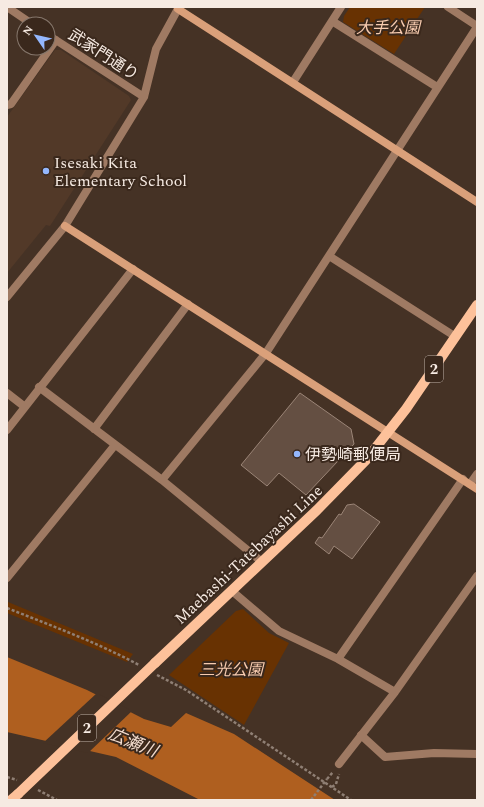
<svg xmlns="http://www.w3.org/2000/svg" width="484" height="807" font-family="Spectral,'Noto Sans JP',serif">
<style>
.built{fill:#523928}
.green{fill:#683202}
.water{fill:#af5f1f}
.pier{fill:#453225}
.building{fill:#644f42;stroke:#9b8577}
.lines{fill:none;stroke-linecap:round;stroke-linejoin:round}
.path{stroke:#8f7f74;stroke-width:2.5;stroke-dasharray:3 2;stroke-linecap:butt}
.lane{stroke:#9f7a63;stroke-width:8}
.street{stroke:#9f7a63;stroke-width:8}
.secondary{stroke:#daa07a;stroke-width:8}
.primary{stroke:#fdc19a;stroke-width:10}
.path-bridge{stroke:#8f7f74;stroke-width:2.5;stroke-dasharray:3 2;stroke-linecap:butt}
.primary-bridge{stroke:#fdc19a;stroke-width:10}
.poi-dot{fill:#94b7fd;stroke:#3a281c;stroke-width:1.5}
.labels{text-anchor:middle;stroke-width:4;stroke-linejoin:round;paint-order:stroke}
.shield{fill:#3a281c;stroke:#beb0a7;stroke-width:1}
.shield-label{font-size:15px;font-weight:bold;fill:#f6eae2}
.park-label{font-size:16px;font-style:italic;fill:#f7cbaf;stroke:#3a281c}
.street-label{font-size:16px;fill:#f6eae2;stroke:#3a281c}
.poi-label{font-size:16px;fill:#f6eae2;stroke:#3a281c;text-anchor:start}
.water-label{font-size:17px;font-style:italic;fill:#f3dcce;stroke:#3a281c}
</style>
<rect width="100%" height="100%" fill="#453225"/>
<path class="built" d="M 55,50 L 61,50 L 129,96 L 131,100 L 50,226 L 46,225 L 7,273 L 7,117 Z"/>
<path class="green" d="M 350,7 L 425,7 L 394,54 L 343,22 L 344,16 Z
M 7,601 L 8,602 L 133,654 L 127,662 L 7,613 Z
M 243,609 L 269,633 L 289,643 L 244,725 L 169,675 L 236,611 Z"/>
<path class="water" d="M 7,657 L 87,690 L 144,719 L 171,727 L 186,713 L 234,734 L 335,800 L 200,800 L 116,757 L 7,732 Z"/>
<path class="pier" d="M 97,693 L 132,711 L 88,753 L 43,743 Z"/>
<path class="building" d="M 300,393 L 351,429 L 354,444 L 306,495 L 279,473 L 267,486 L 241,465 Z
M 354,504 L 380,522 L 352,559 L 334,546 L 329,554 L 315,543 L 319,537 L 322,538 L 339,514 L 341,515 L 347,505 Z"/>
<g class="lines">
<path class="path" d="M 7,608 C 52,626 96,642 139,665
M 157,675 L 186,690 L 351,800
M 7,777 L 17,780
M 327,779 L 333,772
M 332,787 L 336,784 L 339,774
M 38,790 L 57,800"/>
<path class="lane" d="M 361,735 L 385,757 L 434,753 L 477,754"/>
<path class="street" d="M 7,7 L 32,24
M 448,7 L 477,26
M 332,21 L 437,87
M 48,35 L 144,97
M 293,82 L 341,7
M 7,105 L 11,104 L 56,40
M 329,256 L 456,337
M 7,297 L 65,226 L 144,97 L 156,49 L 179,7
M 39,387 L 162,480 L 262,562
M 7,393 L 25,407
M 94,429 L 188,304
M 7,430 L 133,269
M 162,480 L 266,353 L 477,27
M 470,484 L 477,474
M 7,578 L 115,445
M 232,591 L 279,631 L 338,659 L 395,692
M 338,659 L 463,479
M 339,764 L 395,692 L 477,576"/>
<path class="secondary" d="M 178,9 L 477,202
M 65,226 L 477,489"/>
<path class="primary" d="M 155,663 L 317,510 L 366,460 L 406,409 L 477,305
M 11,800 L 18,794"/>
<path class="path-bridge" d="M 311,800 L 327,779"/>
<path class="primary-bridge" d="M 18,794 L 155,663"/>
</g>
<g class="poi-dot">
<circle cx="46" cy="171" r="4"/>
<circle cx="297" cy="454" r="4"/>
</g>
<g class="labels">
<g class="shield">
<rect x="425" y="356" width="18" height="26" rx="3"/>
<rect x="78" y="715" width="18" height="26" rx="3"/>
</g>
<g class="shield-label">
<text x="434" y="374">2</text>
<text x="87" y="733">2</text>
</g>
<g class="park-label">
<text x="388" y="33">大手公園</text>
<text x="231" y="675">三光公園</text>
</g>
<g class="street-label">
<text transform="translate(104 54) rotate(33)" y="6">武家門通り</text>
<text transform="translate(248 554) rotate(-43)" y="6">Maebashi-Tatebayashi Line</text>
</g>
<g class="poi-label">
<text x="54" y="168">Isesaki Kita<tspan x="54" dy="18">Elementary School</tspan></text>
<text x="305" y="460">伊勢崎郵便局</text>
</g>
<g class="water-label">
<text transform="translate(133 742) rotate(22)" y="6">広瀬川</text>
</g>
</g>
<rect width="484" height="807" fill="none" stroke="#f6eae2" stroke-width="16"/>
<g transform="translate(36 36) rotate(304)"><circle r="19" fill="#3a281c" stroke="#85766b"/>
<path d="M0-3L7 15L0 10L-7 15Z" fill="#94b7fd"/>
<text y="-6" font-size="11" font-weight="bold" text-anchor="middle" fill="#f6eae2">N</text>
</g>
</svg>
